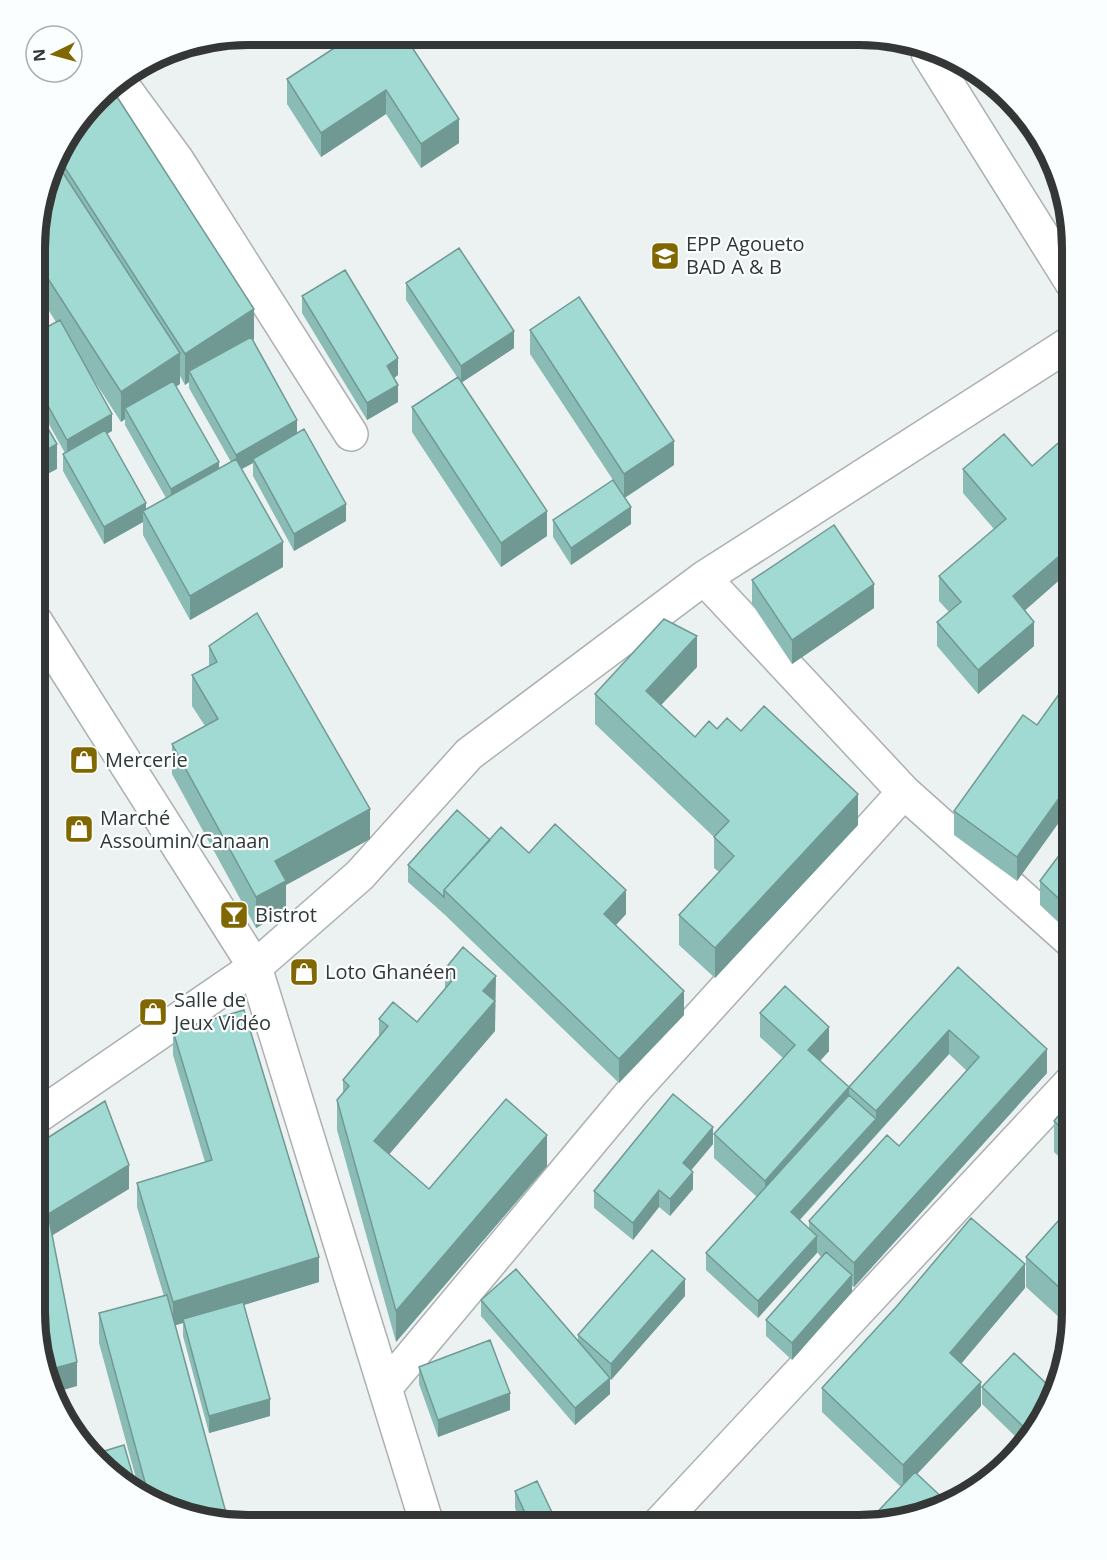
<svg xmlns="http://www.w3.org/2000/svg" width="1107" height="1560" font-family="'Open Sans',sans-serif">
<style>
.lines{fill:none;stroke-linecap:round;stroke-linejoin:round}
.minor-casing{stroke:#acb0b1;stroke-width:36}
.minor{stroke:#fff;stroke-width:33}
.wall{fill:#8abbb5;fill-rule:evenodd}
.shaded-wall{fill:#719994}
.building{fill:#a1dad3;stroke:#719994;stroke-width:1.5}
.labels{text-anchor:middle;stroke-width:4.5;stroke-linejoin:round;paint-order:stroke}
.poi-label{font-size:20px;fill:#353737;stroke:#fafeff;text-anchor:start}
.rim{fill:none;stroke:#353737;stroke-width:8}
</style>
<rect width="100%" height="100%" fill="#ecf1f2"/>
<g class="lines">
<g class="minor-casing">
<path id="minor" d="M 928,53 L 1072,283
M 119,81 L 177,160 L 351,434
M 704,578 L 904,792 L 1072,942
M 36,622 L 255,967 L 427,1524
M 35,1118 L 255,967 L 360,875 L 469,754 L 704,578 L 1072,342
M 385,1388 L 633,1091 L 904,792
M 658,1525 L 1072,1081"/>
</g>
<use href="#minor" class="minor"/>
</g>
<path class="wall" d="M 246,35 L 261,35 L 250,41 Z
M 354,35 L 459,143 L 421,168 L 386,114 L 321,157 L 287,104 L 287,79 Z
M 63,142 L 254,339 L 253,340 L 297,433 L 346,521 L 294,551 L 253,476 L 253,463 L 242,469 L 283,567 L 190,620 L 143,535 L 143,522 L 104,544 L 63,471 L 63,454 L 65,453 L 36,401 L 36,333 L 56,322 L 36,290 L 36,220 ZM 88,371 L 121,422 L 125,419 L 125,425 L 166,498 L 146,509 L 107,434 L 112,431 ZM 180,376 L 185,385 L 189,382 L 189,388 L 231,462 L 219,468 L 176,386 L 180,384 Z
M 406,283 L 514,348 L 462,382 L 547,536 L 501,567 L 412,432 L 412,407 L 457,377 L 406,300 Z
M 302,296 L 398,375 L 394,378 L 398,402 L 367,420 L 302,313 Z
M 530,330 L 674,465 L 625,498 L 631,524 L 571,565 L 553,537 L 553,520 L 613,480 L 530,354 Z
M 1072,431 L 1072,569 L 1025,610 L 1034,646 L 978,694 L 937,646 L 937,622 L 949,612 L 939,601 L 939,576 L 994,529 L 963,493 L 963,469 L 1032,466 Z
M 752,580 L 874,608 L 792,664 L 752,604 Z
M 209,646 L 370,839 L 286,885 L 286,911 L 256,928 L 172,774 L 172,744 L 205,726 L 192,706 L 192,675 L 209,666 Z
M 697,667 L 661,705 L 695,737 L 717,729 L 741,731 L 858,825 L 715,978 L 679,945 L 679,915 L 719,872 L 714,868 L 714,837 L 595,724 L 595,694 Z
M 1072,676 L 1072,804 L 1017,881 L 954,835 L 954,811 L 1037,725 Z
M 1072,838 L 1072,935 L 1040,905 L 1040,881 Z
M 490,840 L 529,853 L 626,914 L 615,926 L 684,1015 L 619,1083 L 444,914 L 408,882 L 408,865 Z
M 958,967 L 1047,1073 L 854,1287 L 852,1286 L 852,1292 L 792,1360 L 766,1336 L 766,1320 L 821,1257 L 817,1252 L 758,1318 L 706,1270 L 706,1253 L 757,1197 L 714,1158 L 714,1134 L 783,1058 L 760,1037 L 760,1013 L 829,1051 L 820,1061 L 849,1095 L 849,1087 ZM 949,1054 L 967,1071 L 899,1146 L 809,1221 L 809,1229 L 800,1220 Z
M 445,969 L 496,1006 L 495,1007 L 495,1031 L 389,1154 L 429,1189 L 547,1166 L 396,1342 L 337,1130 L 337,1100 L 343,1094 L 343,1080 L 379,1036 L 379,1019 L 417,1022 L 445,989 Z
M 173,1031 L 319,1282 L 244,1305 L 270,1416 L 209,1433 L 183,1336 L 183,1323 L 175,1325 L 221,1524 L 140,1493 L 99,1343 L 99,1313 L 164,1296 L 137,1207 L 137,1183 L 205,1162 L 173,1055 Z
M 1072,1100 L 1072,1169 L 1054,1152 L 1054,1121 Z
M 713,1144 L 691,1170 L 693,1189 L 670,1216 L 659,1207 L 633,1240 L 594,1208 L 594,1191 Z
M 1072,1231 L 1072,1326 L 1071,1328 L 1026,1287 L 1026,1257 Z
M 1025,1288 L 961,1363 L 981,1406 L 917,1474 L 901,1487 L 822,1412 L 822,1388 Z
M 685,1296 L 611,1380 L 610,1379 L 610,1394 L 575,1425 L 481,1316 L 481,1300 L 578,1341 L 578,1335 Z
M 419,1367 L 510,1410 L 438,1437 L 419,1384 Z
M 982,1387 L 1036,1431 L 1022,1443 L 982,1404 Z
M 515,1491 L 558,1525 L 520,1520 L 515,1508 Z"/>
<path class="shaded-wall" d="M 250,34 L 261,35 L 250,41 Z
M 386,90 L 386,114 L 321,157 L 321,133 Z
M 459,119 L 459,143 L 421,168 L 421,144 Z
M 254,309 L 254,339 L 194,379 L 189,371 L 189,382 L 185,385 L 185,354 Z
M 514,331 L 514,348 L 461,383 L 461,366 Z
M 180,353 L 180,384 L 130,416 L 125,408 L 125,419 L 121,422 L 121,392 Z
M 398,358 L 398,375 L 387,383 L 387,366 Z
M 398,385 L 398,402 L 367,420 L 367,403 Z
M 112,414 L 112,431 L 67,456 L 67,440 Z
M 297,420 L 297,437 L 253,459 L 253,463 L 236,472 L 236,455 Z
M 674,441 L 674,465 L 624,498 L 624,474 Z
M 57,444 L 57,469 L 36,480 L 36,456 Z
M 219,462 L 219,479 L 171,506 L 171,489 Z
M 146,503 L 146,517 L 143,511 L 143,522 L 104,544 L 104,527 Z
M 346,504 L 346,521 L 294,551 L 294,534 Z
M 1072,506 L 1072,530 L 1064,513 Z
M 631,507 L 631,524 L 571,565 L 571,548 Z
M 547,511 L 547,536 L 501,567 L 501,543 Z
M 283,542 L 283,567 L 190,620 L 190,596 Z
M 1072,545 L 1072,569 L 1013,621 L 1013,596 Z
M 874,584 L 874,608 L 792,664 L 792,640 Z
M 1034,622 L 1034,646 L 978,694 L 978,670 Z
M 697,636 L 697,667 L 646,721 L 646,691 Z
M 1072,780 L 1072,804 L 1017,881 L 1017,857 Z
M 858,794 L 858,825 L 715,978 L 715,948 Z
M 370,809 L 370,839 L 286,885 L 286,911 L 256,928 L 256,897 L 275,861 Z
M 626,890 L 626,914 L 604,938 L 604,914 Z
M 496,976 L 495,1031 L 374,1172 L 374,1141 L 483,991 Z
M 684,991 L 684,1015 L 619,1083 L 619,1059 Z
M 829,1027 L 829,1051 L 808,1074 L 808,1050 Z
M 949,1030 L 949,1054 L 791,1229 L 791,1212 L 876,1119 L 876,1111 Z
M 1047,1049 L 1047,1073 L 854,1287 L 854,1263 Z
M 849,1087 L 849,1111 L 765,1205 L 765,1181 Z
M 713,1127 L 713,1144 L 683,1180 L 683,1163 Z
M 547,1135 L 547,1166 L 396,1342 L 396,1311 Z
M 129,1165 L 129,1189 L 48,1238 L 48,1214 Z
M 693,1172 L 693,1189 L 670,1216 L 670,1199 Z
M 659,1190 L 659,1207 L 633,1240 L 633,1223 Z
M 817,1236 L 817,1253 L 758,1318 L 758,1301 Z
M 319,1257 L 319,1282 L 184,1323 L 183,1319 L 183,1323 L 173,1326 L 173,1302 Z
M 1025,1264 L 1025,1288 L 950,1377 L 950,1353 Z
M 852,1275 L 852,1292 L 792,1360 L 792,1343 Z
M 685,1279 L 685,1296 L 611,1380 L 611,1364 Z
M 77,1362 L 77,1386 L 53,1393 L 48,1370 Z
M 610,1378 L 610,1394 L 575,1425 L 575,1408 Z
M 981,1382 L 981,1406 L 903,1489 L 903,1465 Z
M 510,1393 L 510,1410 L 438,1437 L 438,1420 Z
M 270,1399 L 270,1416 L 209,1433 L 209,1416 Z"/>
<path class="building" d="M 354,35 L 404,35 L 459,119 L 421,144 L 386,90 L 321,133 L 287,79 Z
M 110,86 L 254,309 L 185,354 L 58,157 L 63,142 L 108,87 Z
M 56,162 L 180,353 L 121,392 L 36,260 L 36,220 Z
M 459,248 L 514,331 L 461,366 L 406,283 Z
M 345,270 L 398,358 L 387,366 L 398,385 L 367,403 L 302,296 Z
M 579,297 L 674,441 L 624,474 L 530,330 Z
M 60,320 L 112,414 L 67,440 L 36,384 L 36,333 Z
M 251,337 L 297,420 L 236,455 L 189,371 Z
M 458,377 L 547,511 L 501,543 L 412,407 Z
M 173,381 L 219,462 L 171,489 L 125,408 Z
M 36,408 L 57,444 L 36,456 Z
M 304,429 L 346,504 L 294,534 L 253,459 Z
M 105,430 L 146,503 L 104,527 L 63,454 Z
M 1072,431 L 1072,506 L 1064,513 L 1072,523 L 1072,545 L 1013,596 L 1034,622 L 978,670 L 937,622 L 961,602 L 939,576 L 1006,519 L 963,469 L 1004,434 L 1032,466 Z
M 236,459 L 283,542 L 190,596 L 143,511 Z
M 613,480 L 631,507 L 571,548 L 553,520 Z
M 834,525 L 874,584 L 792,640 L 752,580 Z
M 257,613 L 370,809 L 275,861 L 286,881 L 256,897 L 172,744 L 218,719 L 192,675 L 217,662 L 209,646 Z
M 664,619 L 697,636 L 646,691 L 695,737 L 709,721 L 717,729 L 727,718 L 741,731 L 764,706 L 858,794 L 715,948 L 679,915 L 734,856 L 714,837 L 729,821 L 595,694 Z
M 1072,676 L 1072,780 L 1017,857 L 954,811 L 1023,715 L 1037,725 Z
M 457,810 L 490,840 L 444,890 L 444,897 L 408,865 Z
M 555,824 L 626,890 L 604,914 L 684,991 L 619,1059 L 444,890 L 501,827 L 529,853 Z
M 1072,838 L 1072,911 L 1040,881 Z
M 463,947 L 496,976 L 483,991 L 495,1001 L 374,1141 L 429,1189 L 506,1099 L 547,1135 L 396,1311 L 337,1100 L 349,1086 L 343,1080 L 388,1026 L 379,1019 L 393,1002 L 417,1022 L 455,977 L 445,969 Z
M 958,967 L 1047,1049 L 854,1263 L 809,1221 L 887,1135 L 899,1146 L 979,1057 L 949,1030 L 876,1111 L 849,1087 Z
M 785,986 L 829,1027 L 808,1050 L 849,1087 L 765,1181 L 714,1134 L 795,1045 L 760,1013 Z
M 244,1010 L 319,1257 L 173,1302 L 137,1183 L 212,1160 L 173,1031 Z
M 673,1094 L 713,1127 L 683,1163 L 693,1172 L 670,1199 L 659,1190 L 633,1223 L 594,1191 Z
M 849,1095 L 876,1119 L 791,1212 L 817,1236 L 758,1301 L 706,1253 Z
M 1072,1100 L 1072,1138 L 1054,1121 Z
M 105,1101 L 129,1165 L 48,1214 L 77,1362 L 48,1370 L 34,1312 L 35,1146 Z
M 971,1218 L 1025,1264 L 950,1353 L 981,1382 L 903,1465 L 822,1388 L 897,1306 Z
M 1059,1220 L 1072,1231 L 1072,1299 L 1026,1257 Z
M 652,1250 L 685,1279 L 611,1364 L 578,1335 Z
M 826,1252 L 852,1275 L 792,1343 L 766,1320 Z
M 516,1269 L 610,1378 L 575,1408 L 481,1300 Z
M 167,1295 L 229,1524 L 221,1524 L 149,1497 L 99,1313 Z
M 243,1302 L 270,1399 L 209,1416 L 183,1319 Z
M 490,1340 L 510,1393 L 438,1420 L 419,1367 Z
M 1014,1353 L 1051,1388 L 1036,1431 L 1032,1435 L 982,1387 Z
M 124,1445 L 138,1493 L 129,1489 L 98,1453 Z
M 915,1472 L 949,1504 L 866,1524 Z
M 537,1481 L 558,1525 L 511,1525 L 527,1517 L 515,1491 Z"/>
<defs>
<g id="school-square" transform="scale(1.5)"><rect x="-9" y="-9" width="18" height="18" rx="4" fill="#806700" stroke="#fafeff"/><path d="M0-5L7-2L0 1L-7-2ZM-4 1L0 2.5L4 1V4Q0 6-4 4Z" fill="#fff"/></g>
<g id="shop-square" transform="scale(1.5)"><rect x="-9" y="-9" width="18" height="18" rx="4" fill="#806700" stroke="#fafeff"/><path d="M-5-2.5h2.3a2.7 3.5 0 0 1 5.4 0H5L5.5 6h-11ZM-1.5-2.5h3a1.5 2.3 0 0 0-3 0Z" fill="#fff"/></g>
<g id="bar-square" transform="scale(1.5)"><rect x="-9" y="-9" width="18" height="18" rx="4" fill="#806700" stroke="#fafeff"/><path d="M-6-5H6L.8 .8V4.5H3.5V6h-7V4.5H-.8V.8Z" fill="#fff"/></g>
</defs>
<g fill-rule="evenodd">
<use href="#school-square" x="665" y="256"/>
<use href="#shop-square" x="84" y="760"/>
<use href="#shop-square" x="79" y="829"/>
<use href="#bar-square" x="234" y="915"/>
<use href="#shop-square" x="304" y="972"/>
<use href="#shop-square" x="153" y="1012"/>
</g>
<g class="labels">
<g class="poi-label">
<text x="686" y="251">EPP Agoueto<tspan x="686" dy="23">BAD A &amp; B</tspan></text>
<text x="105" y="767">Mercerie</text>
<text x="100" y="825">Marché<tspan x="100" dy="23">Assoumin/Canaan</tspan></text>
<text x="255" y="922">Bistrot</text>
<text x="325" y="979">Loto Ghanéen</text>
<text x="174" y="1007">Salle de<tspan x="174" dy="23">Jeux Vidéo</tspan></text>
</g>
</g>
<path d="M0 0H1107V1560H0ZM248 45H859A203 203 0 0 1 1062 248V1312A203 203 0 0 1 859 1515H248A203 203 0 0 1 45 1312V248A203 203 0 0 1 248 45Z" fill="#fafeff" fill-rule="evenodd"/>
<path class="rim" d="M248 45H859A203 203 0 0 1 1062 248V1312A203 203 0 0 1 859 1515H248A203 203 0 0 1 45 1312V248A203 203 0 0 1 248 45Z"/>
<g transform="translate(54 54) rotate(265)"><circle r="28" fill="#fafeff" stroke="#abaeaf" stroke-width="1.5"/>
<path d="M0-4.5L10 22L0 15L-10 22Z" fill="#806700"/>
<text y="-9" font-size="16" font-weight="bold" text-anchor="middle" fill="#353737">N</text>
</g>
</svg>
